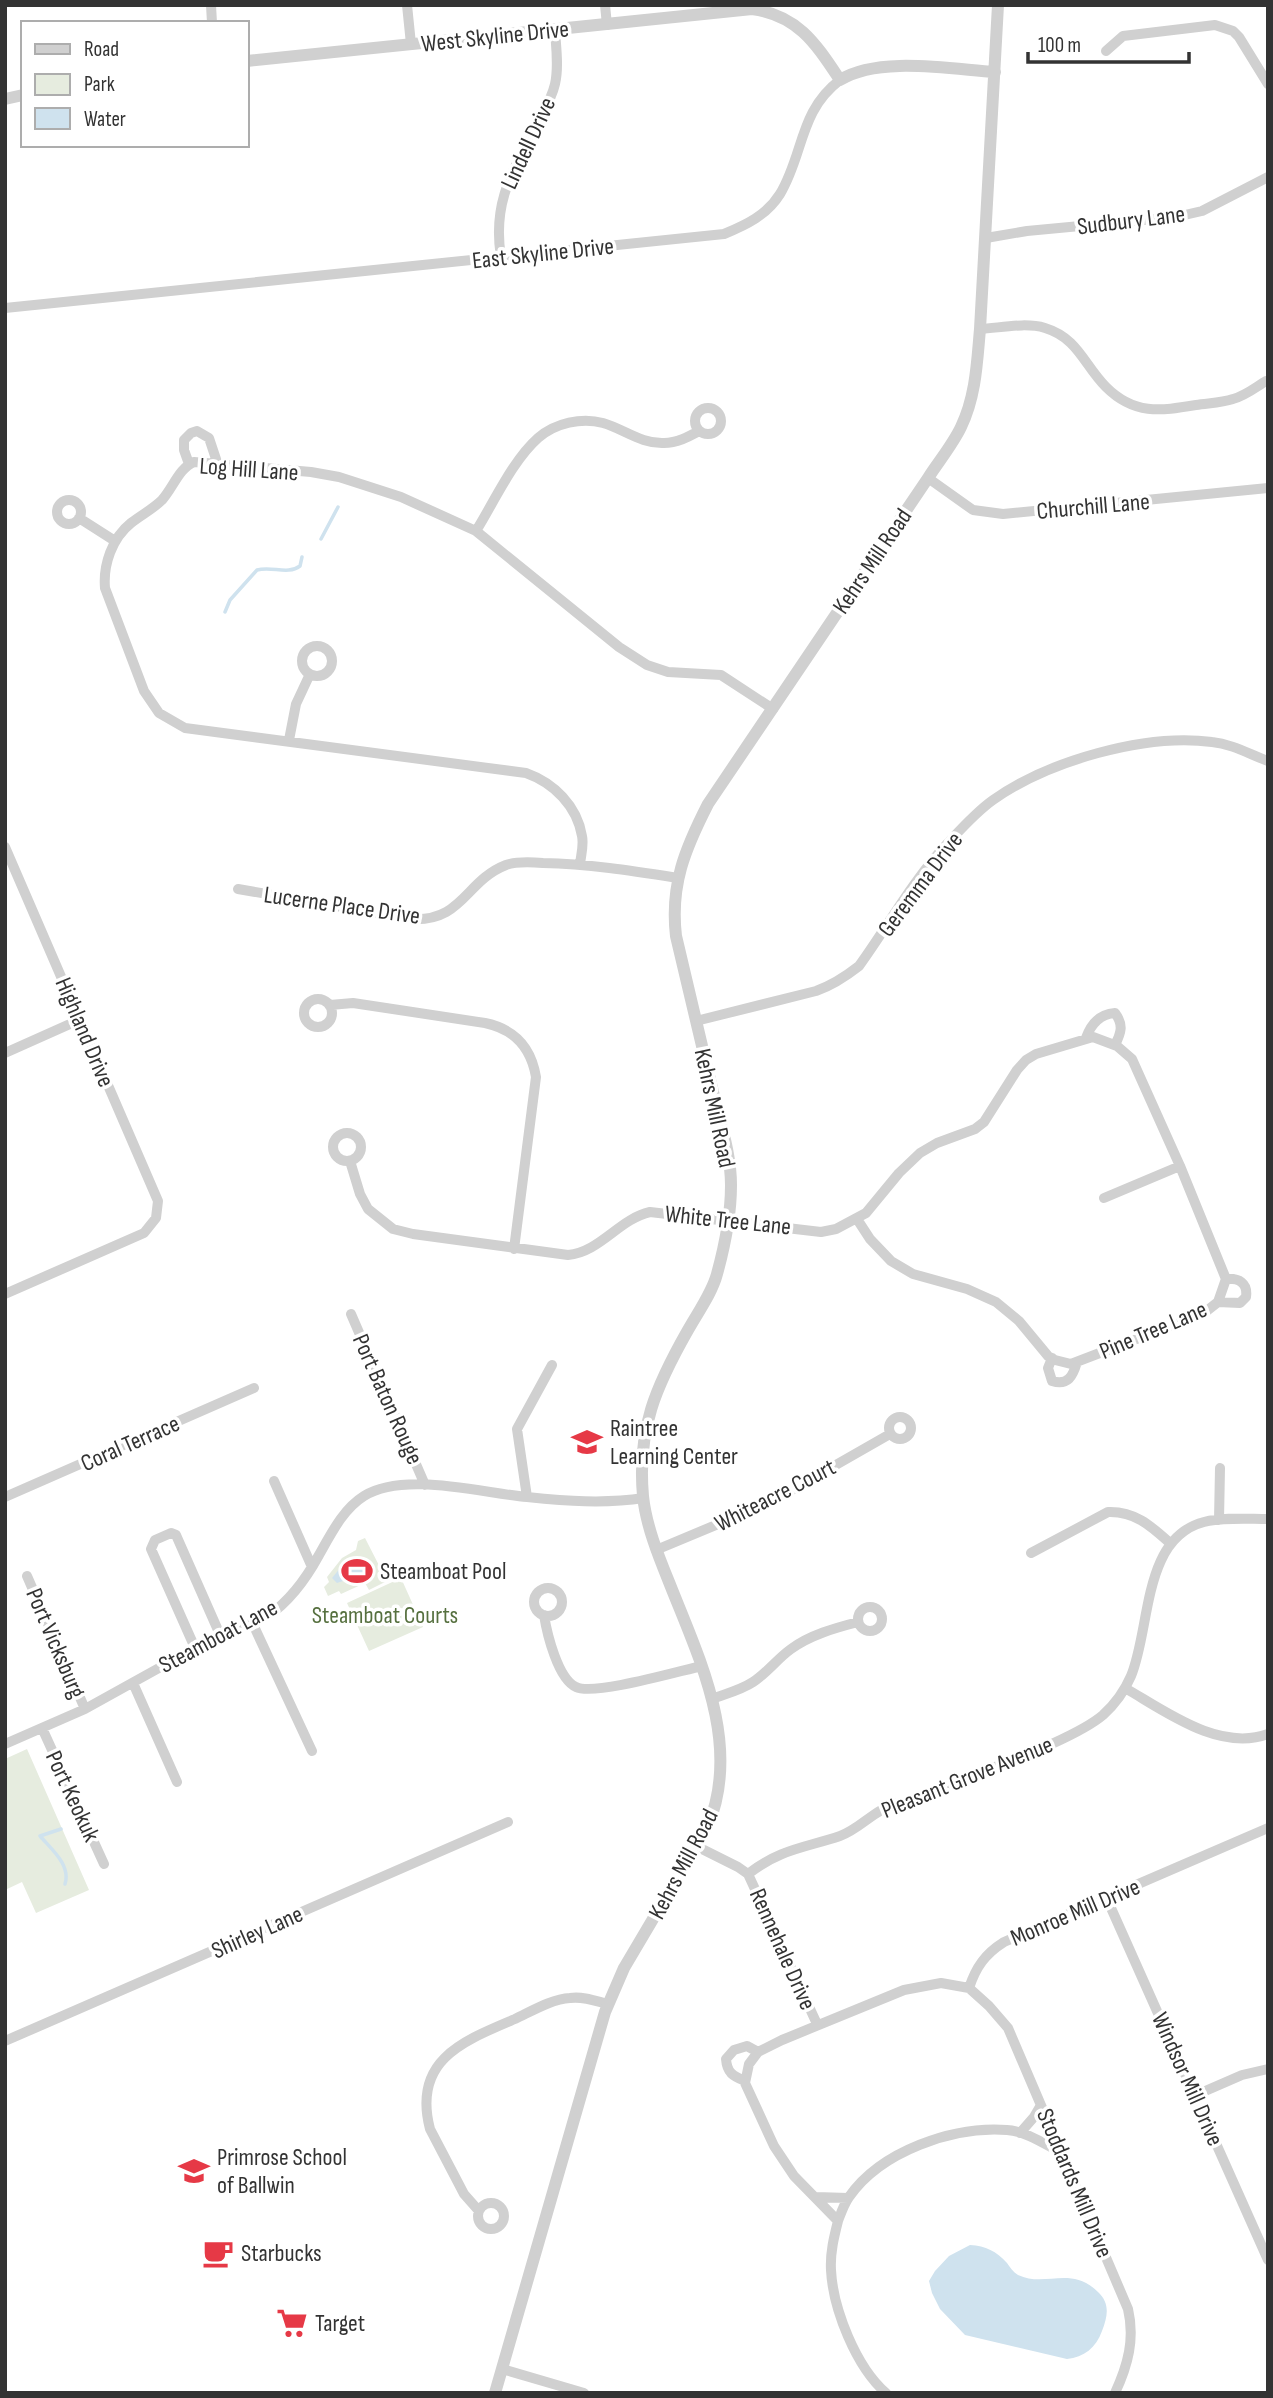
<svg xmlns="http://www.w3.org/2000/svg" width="1273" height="2398" font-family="'Sofia Sans Condensed',sans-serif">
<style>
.green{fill:#e6ecdf}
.water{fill:#cfe2ee}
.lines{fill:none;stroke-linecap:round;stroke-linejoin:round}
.stream{stroke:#cfe2ee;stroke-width:3.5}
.minor{stroke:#d0d0d0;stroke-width:10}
.tertiary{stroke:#d0d0d0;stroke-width:12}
.labels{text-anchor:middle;stroke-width:7;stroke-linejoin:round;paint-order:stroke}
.street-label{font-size:24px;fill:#333;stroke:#fff}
.poi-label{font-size:24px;fill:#333;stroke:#fff;text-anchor:start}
.park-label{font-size:24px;fill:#56703f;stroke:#fff}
</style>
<rect width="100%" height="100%" fill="#fff"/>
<path class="green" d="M 365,1538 L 387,1581 L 369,1590 L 365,1583 L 341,1594 L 339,1591 L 328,1596 L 324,1587 L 329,1582 L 327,1577 L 342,1558 L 356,1550 L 358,1541 Z
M 401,1578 L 423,1627 L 369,1651 L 347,1603 Z
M 27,1749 L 89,1890 L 36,1913 L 22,1882 L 5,1890 L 5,1759 Z"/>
<path class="water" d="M 346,1561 L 353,1567 L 361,1564 L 366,1569 L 354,1583 L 349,1579 L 337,1583 L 332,1578 Z
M 970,2245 C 986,2246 996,2251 1007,2263 C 1010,2267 1013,2272 1018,2275 C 1045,2288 1071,2265 1098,2292 C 1110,2303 1108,2316 1102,2331 C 1096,2348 1084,2357 1067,2359 L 965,2335 L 940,2309 L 932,2293 L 929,2281 L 935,2271 L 949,2256 Z"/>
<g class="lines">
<path class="stream" d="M 321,539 L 338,507
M 225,612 L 230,600 L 257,570 C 272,566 288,575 300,566 L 302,557
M 61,1829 L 40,1836 C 52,1850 71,1865 65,1884"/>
<path class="minor" d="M 211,5 L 212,23
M 407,5 L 411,44
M 605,5 L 607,25
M 1106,51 L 1123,36 L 1215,25 L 1233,31 L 1239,37 L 1268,84
M 986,238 L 1027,231 L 1176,217 L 1202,211 L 1268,177
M 501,257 C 492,202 513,171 537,124 C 544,111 552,98 555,84 C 559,67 556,47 555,30
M 5,308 L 724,234 C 746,225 767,215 780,194 C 804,154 799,111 840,80
M 980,329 C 1000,328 1025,322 1045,328 C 1078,338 1084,365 1106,387 C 1134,415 1160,411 1196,405 C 1208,403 1221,403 1233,399 C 1245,396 1256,387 1266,381
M695 421a13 13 0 1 1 26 0a13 13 0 1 1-26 0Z
M 189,464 L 184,450 L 184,440 L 191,433 L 197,431 L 209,438 L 217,462
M 928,478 L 973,510 L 1003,514 L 1268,488
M57 512a12 12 0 1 1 24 0a12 12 0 1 1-24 0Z
M 79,518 L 115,541
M 476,531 C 494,502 513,460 538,438 C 555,423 582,417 603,423 C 624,429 641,444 664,443 C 677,443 688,437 699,431
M302 661a15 15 0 1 1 30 0a15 15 0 1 1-30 0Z
M 289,740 L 296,704 L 310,674
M 5,847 L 158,1201 L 156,1218 L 144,1233 L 5,1294
M 580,864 C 581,855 584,845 582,836 C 577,806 554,783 526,773 L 185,728 L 159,713 L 144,691 L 105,588 C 103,565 112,538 131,523 C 141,515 153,509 162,500 C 173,488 179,468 194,462 L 311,472 L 339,477 L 401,497 L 476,531 L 619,647 L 647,665 L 668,672 L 721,675 L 773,709
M 238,889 L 411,919 C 463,922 465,881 506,865 C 517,861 531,862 543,863 C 589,864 633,871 678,878
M304 1013a14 14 0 1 1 28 0a14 14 0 1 1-28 0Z
M 330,1005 L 353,1003 L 485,1023 C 514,1029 531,1047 536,1077 L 514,1249
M 696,1021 L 816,991 C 833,985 845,977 859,966 C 888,926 913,880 947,844 C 961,829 976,812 993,800 C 1048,761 1145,733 1212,742 C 1232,744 1249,754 1268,761
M 1086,1038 C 1091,1024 1100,1014 1115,1013 C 1124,1025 1121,1033 1115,1045
M 5,1053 L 79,1020
M333 1147a14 14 0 1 1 28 0a14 14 0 1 1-28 0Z
M 350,1161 L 360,1194 L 368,1209 L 393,1229 L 413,1234 L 568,1255 C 600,1252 619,1219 650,1212 L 821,1232 L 836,1229 L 866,1213 L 899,1173 L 920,1153 L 937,1143 L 975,1129 L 984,1122 L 1017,1070 L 1026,1060 L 1036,1054 L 1093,1037 L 1117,1046 L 1132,1059 L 1180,1166 L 1226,1279 L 1218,1302 L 1204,1313 L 1071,1364 L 1055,1360 L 1048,1356 L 1019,1321 L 996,1302 L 967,1289 L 913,1274 L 891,1261 L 870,1239 L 857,1219
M 1104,1198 L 1180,1166
M 1218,1302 L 1240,1303 L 1246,1297 C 1248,1283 1239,1278 1226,1279
M 351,1314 L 425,1485
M 1052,1358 L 1048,1368 L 1052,1381 C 1068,1386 1073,1376 1077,1362
M889 1428a11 11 0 1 1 22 0a11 11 0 1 1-22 0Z
M 274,1481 L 312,1567
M 5,1497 L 254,1388
M 527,1497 L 517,1429 L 552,1365
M 1219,1520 L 1220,1468
M 656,1550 L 771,1502 L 890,1434
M 1031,1553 L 1108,1512 C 1135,1511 1151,1526 1170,1543
M 27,1576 L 85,1709
M534 1602a14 14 0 1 1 28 0a14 14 0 1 1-28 0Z
M858 1619a12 12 0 1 1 24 0a12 12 0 1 1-24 0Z
M 544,1615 C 547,1634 558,1679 576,1687 C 594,1696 679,1671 702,1666
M 252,1622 L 312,1751
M 195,1648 L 151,1549 L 155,1540 L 171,1533 L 176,1535 L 221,1637
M 133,1683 L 177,1782
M 1125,1688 C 1165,1711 1219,1752 1268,1734
M 712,1699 C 725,1694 741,1690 753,1682 C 767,1673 777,1659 791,1649 C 810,1635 835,1628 858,1622
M 42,1728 L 104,1864
M 5,1744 L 85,1709 L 195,1648 L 268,1616 C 291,1600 306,1579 319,1555 C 331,1534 343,1509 364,1496 C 404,1471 482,1493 527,1497 C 566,1501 604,1504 644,1498
M 696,1846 L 738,1867 L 748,1874 L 817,2024
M 748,1874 C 780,1849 804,1848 840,1836 C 860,1829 874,1810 895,1804 C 906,1801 919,1800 931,1796 C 945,1791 955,1781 968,1775 C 977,1771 988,1769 998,1766 C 1025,1756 1082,1733 1103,1715 C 1114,1705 1125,1690 1131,1676 C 1151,1628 1142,1538 1204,1522 C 1224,1517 1247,1519 1268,1519
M 1107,1899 L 1268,2260
M 969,1988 L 989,2006 L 1008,2028 L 1128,2309 C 1135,2339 1128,2365 1115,2393
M 5,2041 L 508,1822
M 745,2081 C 733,2076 727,2073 726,2059 L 734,2050 L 747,2046 L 758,2052
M 1196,2095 L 1242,2075 L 1268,2069
M 1020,2133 L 1034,2117 L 1041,2105
M 816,2197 L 848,2198
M478 2216a13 13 0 1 1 26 0a13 13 0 1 1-26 0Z
M 479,2211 L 464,2194 L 430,2129 C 412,2060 463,2041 515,2019 C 532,2011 552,1999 570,1998 C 583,1996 596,2001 608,2004
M 838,2221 C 841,2213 844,2204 849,2197 C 881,2151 953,2126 1007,2130 C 1026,2131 1046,2145 1062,2153
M 502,2369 L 584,2393
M 886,2393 C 856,2367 833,2309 831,2270 C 830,2253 834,2237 838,2221 L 794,2176 L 774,2146 L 745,2083 L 749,2064 L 758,2052 L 782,2040 L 904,1990 L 941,1983 L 969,1988 C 976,1967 985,1954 1004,1942 L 1268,1828"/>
<path class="tertiary" d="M 247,61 L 752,9 C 798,15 816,44 840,80 C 878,56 950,69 995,72
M 5,99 L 23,95
M 495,2393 L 605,2012 L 624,1968 L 708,1826 C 742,1744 699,1658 669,1582 C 658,1555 646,1525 643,1496 C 637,1429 656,1386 688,1330 C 698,1312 712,1293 717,1274 C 725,1245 731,1215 731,1185 C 731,1155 721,1125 714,1096 C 701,1043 689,990 676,936 C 670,885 685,849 708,804 L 928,478 C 939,461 953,444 961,427 C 976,396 977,362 980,329 L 998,5"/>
</g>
<defs>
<g id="school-bare" transform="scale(2.415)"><path d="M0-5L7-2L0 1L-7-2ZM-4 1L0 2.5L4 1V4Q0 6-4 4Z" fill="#e63946" stroke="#fff" stroke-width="2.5" paint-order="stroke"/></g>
<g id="stadium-bare" transform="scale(2.415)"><path d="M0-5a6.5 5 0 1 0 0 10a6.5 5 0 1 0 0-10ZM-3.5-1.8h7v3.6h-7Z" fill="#e63946" stroke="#fff" stroke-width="2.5" paint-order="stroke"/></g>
<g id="cafe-bare" transform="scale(2.415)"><path d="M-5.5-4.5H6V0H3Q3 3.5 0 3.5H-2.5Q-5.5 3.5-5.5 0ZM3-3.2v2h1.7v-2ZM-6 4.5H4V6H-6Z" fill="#e63946" stroke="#fff" stroke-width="2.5" paint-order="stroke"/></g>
<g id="supermarket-bare" transform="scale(2.415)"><path d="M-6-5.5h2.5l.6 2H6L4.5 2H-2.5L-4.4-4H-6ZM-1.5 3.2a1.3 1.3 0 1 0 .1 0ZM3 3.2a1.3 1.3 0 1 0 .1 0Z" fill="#e63946" stroke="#fff" stroke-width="2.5" paint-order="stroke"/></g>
</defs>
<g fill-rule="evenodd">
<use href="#school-bare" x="587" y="1442"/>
<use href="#stadium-bare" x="357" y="1571"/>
<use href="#school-bare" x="194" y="2171"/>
<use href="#cafe-bare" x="218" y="2253"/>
<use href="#supermarket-bare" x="292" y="2323"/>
</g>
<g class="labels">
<g class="street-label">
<text transform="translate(495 36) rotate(-6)" y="8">West Skyline Drive</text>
<text transform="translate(528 143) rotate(-65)" y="8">Lindell Drive</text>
<text transform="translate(1131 220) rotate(-7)" y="8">Sudbury Lane</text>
<text transform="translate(543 253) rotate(-6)" y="8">East Skyline Drive</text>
<text transform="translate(249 469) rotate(4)" y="8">Log Hill Lane</text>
<text transform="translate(1093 506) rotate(-5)" y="8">Churchill Lane</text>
<text transform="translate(872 561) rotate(-56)" y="8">Kehrs Mill Road</text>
<text transform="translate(920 884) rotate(-53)" y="8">Geremma Drive</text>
<text transform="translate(342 905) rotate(8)" y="8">Lucerne Place Drive</text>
<text transform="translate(85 1032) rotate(67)" y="8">Highland Drive</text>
<text transform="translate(715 1108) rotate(78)" y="8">Kehrs Mill Road</text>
<text transform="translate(728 1220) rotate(6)" y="8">White Tree Lane</text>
<text transform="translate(1153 1330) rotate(-23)" y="8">Pine Tree Lane</text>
<text transform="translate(388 1399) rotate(66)" y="8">Port Baton Rouge</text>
<text transform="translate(130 1443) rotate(-24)" y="8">Coral Terrace</text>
<text transform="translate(775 1495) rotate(-27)" y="8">Whiteacre Court</text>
<text transform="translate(218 1636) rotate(-28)" y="8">Steamboat Lane</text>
<text transform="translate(56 1643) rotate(67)" y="8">Port Vicksburg</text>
<text transform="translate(967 1777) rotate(-22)" y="8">Pleasant Grove Avenue</text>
<text transform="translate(73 1796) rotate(65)" y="8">Port Keokuk</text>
<text transform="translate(683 1864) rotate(-62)" y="8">Kehrs Mill Road</text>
<text transform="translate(1075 1912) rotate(-23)" y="8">Monroe Mill Drive</text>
<text transform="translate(257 1932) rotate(-24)" y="8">Shirley Lane</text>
<text transform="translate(783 1949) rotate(66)" y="8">Rennehale Drive</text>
<text transform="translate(1188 2079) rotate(66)" y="8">Windsor Mill Drive</text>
<text transform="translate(1075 2183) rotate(67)" y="8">Stoddards Mill Drive</text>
</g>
<g class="poi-label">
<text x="610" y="1436">Raintree<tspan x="610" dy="28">Learning Center</tspan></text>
<text x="380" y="1579">Steamboat Pool</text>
<text x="217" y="2165">Primrose School<tspan x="217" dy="28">of Ballwin</tspan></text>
<text x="241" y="2261">Starbucks</text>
<text x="315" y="2331">Target</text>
</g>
<g class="park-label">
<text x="385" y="1623">Steamboat Courts</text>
</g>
</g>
<rect width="1273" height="2398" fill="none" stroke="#333333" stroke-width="14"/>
<rect x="21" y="21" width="228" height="126" fill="#ffffff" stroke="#adadad" stroke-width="2"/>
<rect x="35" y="44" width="35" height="10" fill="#d0d0d0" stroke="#adadad" stroke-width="2"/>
<text x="84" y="56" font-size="21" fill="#333333">Road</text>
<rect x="35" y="74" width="35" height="21" fill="#e6ecdf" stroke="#adadad" stroke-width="2"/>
<text x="84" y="91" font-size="21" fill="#333333">Park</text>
<rect x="35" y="108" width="35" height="21" fill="#cfe2ee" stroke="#adadad" stroke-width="2"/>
<text x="84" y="126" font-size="21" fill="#333333">Water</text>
<path d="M1028 52v10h161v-10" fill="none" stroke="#333333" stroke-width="3.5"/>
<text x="1038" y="52" font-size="21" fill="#333333" stroke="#ffffff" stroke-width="5" paint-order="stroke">100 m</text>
</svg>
